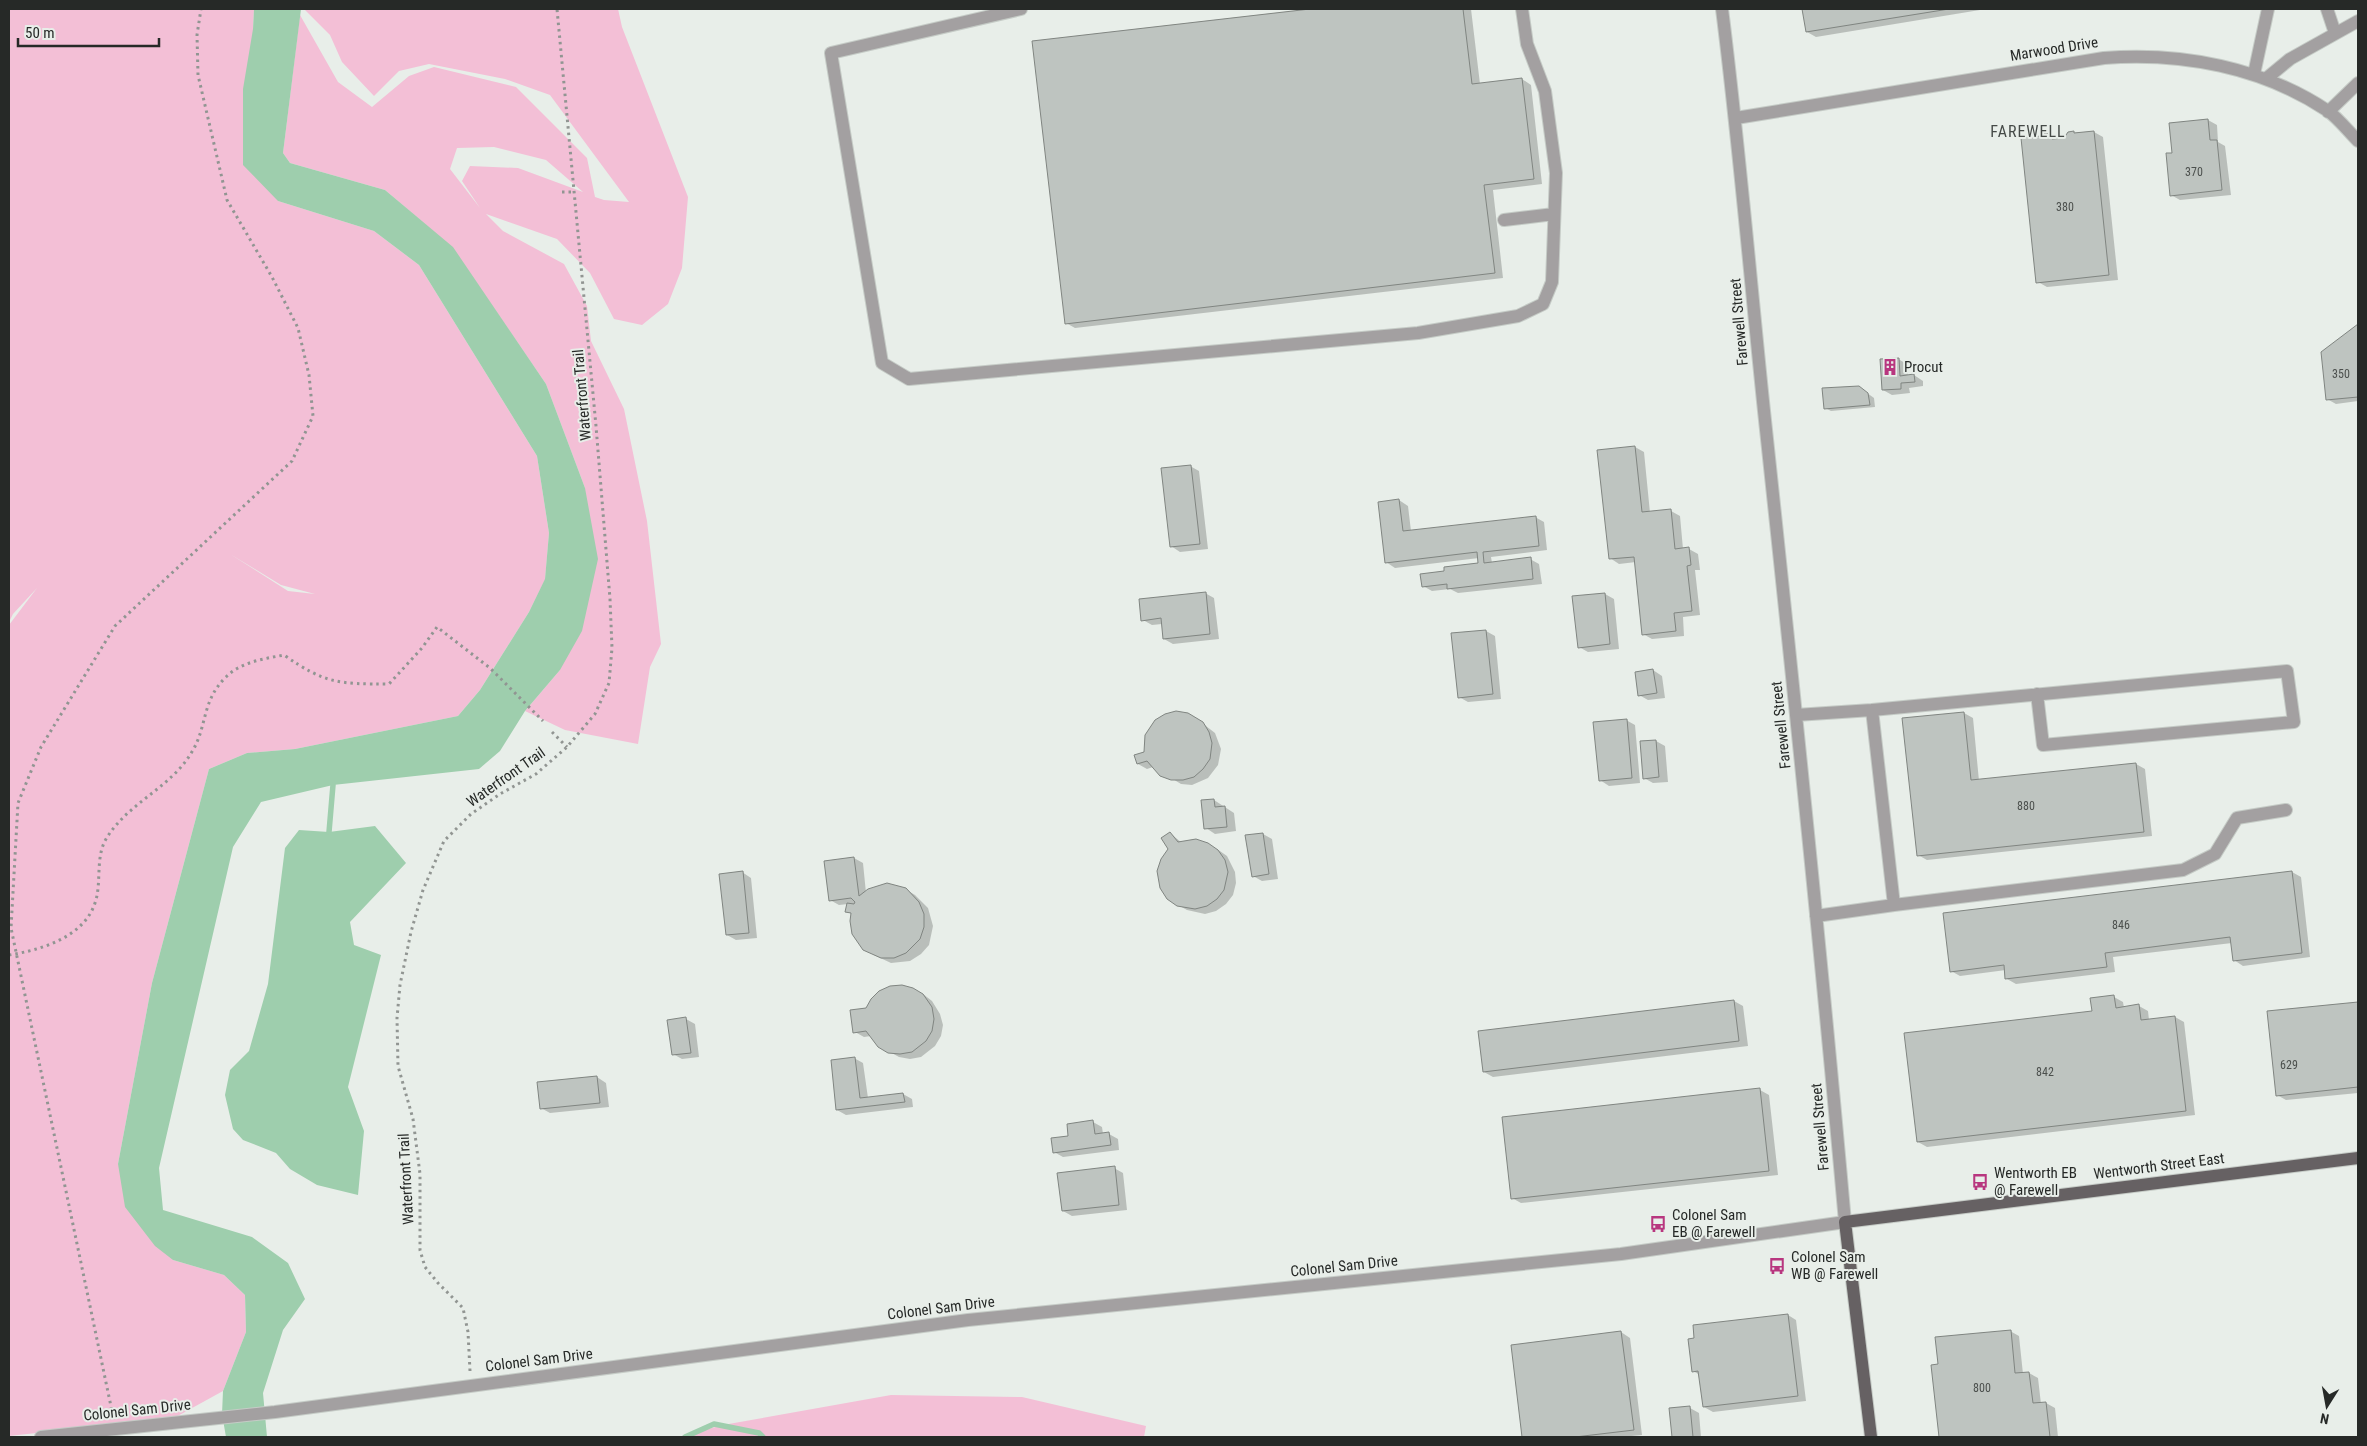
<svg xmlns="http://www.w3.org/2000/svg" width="2367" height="1446" font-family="'Roboto Condensed',sans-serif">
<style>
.green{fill:#f3bfd6;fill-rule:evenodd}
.water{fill:#9ecead}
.shadow{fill:#0003}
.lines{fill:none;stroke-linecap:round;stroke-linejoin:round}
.stream{stroke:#9ecead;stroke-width:5.5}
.building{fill:#bec4c0;stroke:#808581}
.minor-casing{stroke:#c5cbc6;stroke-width:14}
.major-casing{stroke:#c5cbc6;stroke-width:14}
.path{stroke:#919592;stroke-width:3;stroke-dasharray:2.5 4;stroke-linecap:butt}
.minor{stroke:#a3a0a1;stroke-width:12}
.major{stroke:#666163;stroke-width:12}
.labels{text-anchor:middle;stroke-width:4;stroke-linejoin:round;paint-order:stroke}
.number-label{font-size:12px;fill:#4c504d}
.street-label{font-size:15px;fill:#262927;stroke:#e8eee9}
.poi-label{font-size:15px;fill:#262927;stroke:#e8eee9;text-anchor:start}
.neighbourhood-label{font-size:16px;letter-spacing:1px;fill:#454a47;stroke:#e8eee9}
</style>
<rect width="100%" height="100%" fill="#e8eee9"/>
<path class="green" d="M 9,9 L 254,9 L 253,29 L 278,201 L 374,231 L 419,265 L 537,456 L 549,533 L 545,580 L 529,612 L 480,690 L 458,716 L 295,749 L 247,753 L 209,769 L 152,983 L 118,1164 L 173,1260 L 224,1275 L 245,1295 L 246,1332 L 223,1391 L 174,1418 L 9,1436 L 9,625 L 37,588 L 13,614 L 9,622 ZM 230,554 L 281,585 L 315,594 L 288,591 Z
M 304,9 L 618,9 L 622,27 L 688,197 L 682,268 L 668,304 L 642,325 L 614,319 L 590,273 L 557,239 L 486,214 L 503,231 L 564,264 L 587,306 L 591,341 L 624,409 L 647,521 L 661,644 L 650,667 L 638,744 L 565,730 L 525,711 L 560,670 L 585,488 L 546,384 L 452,247 L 385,190 L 290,163 L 283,153 L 300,15 L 338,82 L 372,107 L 409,76 L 434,67 L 516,87 L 587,158 L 595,197 L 604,200 L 629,202 L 550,95 L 505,79 L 429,64 L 399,71 L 374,96 L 342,62 L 330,35 ZM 494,147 L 546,160 L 583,192 L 518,168 L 470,166 L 462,181 L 480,208 L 450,169 L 457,148 Z
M 891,1395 L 1022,1397 L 1146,1426 L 1144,1437 L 678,1437 L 723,1425 Z"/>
<path class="water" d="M 254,9 L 301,9 L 283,153 L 290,163 L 385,190 L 453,247 L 546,384 L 585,488 L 598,559 L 582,631 L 560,670 L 525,711 L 500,751 L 479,769 L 333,785 L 261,802 L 233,847 L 159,1168 L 163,1210 L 252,1237 L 288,1263 L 305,1299 L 283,1330 L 263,1393 L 267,1437 L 226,1437 L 222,1414 L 223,1391 L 246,1332 L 245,1295 L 224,1275 L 173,1260 L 155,1246 L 125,1207 L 118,1164 L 152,983 L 209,769 L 247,753 L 295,749 L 458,716 L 480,690 L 529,612 L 545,579 L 549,533 L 537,456 L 419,265 L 374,231 L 278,201 L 243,165 L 243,89 L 253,29 Z
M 375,826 L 406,863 L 350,922 L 354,945 L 381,955 L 348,1087 L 364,1131 L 358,1195 L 317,1185 L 290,1169 L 276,1153 L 243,1140 L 233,1129 L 225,1095 L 230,1070 L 249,1051 L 268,984 L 285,848 L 299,830 L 329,832 Z"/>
<path class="shadow" d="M 1320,9 L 1471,9 L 1480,84 L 1522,79 L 1531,85 L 1542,184 L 1493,190 L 1503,278 L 1075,328 L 1066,323 L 1033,43 Z
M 1803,9 L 1986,9 L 1816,37 L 1807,32 Z
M 2208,120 L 2217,125 L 2218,142 L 2225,146 L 2231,195 L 2180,200 L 2171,195 Z
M 2094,132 L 2103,137 L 2118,280 L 2047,287 L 2038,282 L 2043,137 L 2046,135 L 2055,140 L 2065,139 L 2069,133 Z
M 2358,325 L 2358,401 L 2336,404 L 2327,399 L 2322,353 Z
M 1898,359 L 1907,364 L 1908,376 L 1914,375 L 1923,381 L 1923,386 L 1909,388 L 1910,393 L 1892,395 L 1883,390 Z
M 1863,390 L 1874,398 L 1875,407 L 1831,411 L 1825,408 Z
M 1635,447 L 1644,452 L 1650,513 L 1671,511 L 1680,516 L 1683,549 L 1689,549 L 1698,554 L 1700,570 L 1695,570 L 1700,615 L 1683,617 L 1684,636 L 1652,639 L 1643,634 L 1636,562 L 1619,564 L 1610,558 Z
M 1190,466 L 1199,471 L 1208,549 L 1180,552 L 1171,546 Z
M 1399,500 L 1408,506 L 1411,531 L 1535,517 L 1544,522 L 1547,550 L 1491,557 L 1492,563 L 1530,559 L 1539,564 L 1542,584 L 1458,593 L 1450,589 L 1432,591 L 1423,586 L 1446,572 L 1480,564 L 1479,558 L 1395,568 L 1386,562 Z
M 1205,593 L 1214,598 L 1219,639 L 1173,644 L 1164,639 L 1162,624 L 1152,625 L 1143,620 Z
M 1605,594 L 1614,599 L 1619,649 L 1588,652 L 1579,647 Z
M 1486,631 L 1495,636 L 1501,699 L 1468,702 L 1459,697 Z
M 1653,670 L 1662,676 L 1665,698 L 1648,700 L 1639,695 Z
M 1964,713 L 1973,718 L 1979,781 L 2136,764 L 2145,769 L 2152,836 L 1927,860 L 1918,855 Z
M 1193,716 L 1215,733 L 1221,749 L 1218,765 L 1208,778 L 1192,785 L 1181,784 L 1153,767 L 1147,769 L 1138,764 L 1145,753 Z
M 1626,720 L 1635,725 L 1640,783 L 1609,786 L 1600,780 Z
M 1656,741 L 1665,746 L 1668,782 L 1653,783 L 1644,778 Z
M 1214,800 L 1234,813 L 1236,831 L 1215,834 L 1206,828 Z
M 1170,833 L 1182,843 L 1217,849 L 1227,856 L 1235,872 L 1236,883 L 1233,895 L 1226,904 L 1216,911 L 1205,914 L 1187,910 L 1178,905 L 1169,849 Z
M 1263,834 L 1272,839 L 1278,879 L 1262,881 L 1253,876 Z
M 854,858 L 863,863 L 866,893 L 905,889 L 915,895 L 928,908 L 933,926 L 929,945 L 921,954 L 910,961 L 891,963 L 874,955 L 852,914 L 847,911 L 848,904 L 839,905 L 830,900 Z
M 742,872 L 751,878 L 757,938 L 736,940 L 727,935 Z
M 2292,872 L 2301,877 L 2310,957 L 2243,966 L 2234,960 L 2232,943 L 2113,957 L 2115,972 L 2016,984 L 2007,979 L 2006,970 L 1960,976 L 1951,971 Z
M 923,994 L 932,1001 L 940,1014 L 943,1025 L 941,1036 L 935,1046 L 921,1057 L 910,1059 L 899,1057 L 879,1046 L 871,1036 L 864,1037 L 855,1032 L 867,1009 Z
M 2114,997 L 2123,1002 L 2124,1008 L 2139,1006 L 2148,1011 L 2149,1020 L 2175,1017 L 2184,1022 L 2195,1115 L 1927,1147 L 1918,1142 Z
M 1734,1001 L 1743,1006 L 1748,1046 L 1493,1077 L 1484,1072 Z
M 2358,1003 L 2358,1093 L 2286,1100 L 2277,1095 L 2268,1012 Z
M 686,1019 L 695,1024 L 699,1057 L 682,1059 L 673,1054 Z
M 854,1058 L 863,1063 L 868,1098 L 903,1094 L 912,1099 L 913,1107 L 846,1115 L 837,1110 Z
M 597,1077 L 606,1083 L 609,1107 L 550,1113 L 541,1108 L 539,1083 Z
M 1760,1090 L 1769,1095 L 1778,1175 L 1521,1203 L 1512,1198 Z
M 1093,1122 L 1102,1127 L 1103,1134 L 1109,1134 L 1118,1139 L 1119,1150 L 1063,1157 L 1054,1152 L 1070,1137 Z
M 1114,1168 L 1123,1173 L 1127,1210 L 1072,1216 L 1063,1211 Z
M 1788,1315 L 1796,1320 L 1806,1401 L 1713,1412 L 1704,1407 L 1700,1375 L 1693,1371 Z
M 2010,1331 L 2019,1336 L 2023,1374 L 2029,1373 L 2038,1378 L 2041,1404 L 2046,1403 L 2055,1408 L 2058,1437 L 1940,1437 L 1933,1366 L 1939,1365 Z
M 1621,1332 L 1630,1338 L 1642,1435 L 1621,1437 L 1523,1437 L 1512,1346 Z
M 1690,1408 L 1699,1413 L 1701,1437 L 1673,1437 L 1671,1410 Z"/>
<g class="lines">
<path class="stream" d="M 329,832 L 333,785
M 685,1437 L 714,1424 L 759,1433 L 763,1437"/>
</g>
<path class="building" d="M 1310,9 L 1463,9 L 1472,84 L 1522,78 L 1534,179 L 1484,185 L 1495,273 L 1065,324 L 1032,41 Z
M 1802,9 L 1949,9 L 1806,32 Z
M 2208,119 L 2210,140 L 2217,140 L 2222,190 L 2170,196 L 2166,153 L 2172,153 L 2169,123 Z
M 2074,131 L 2074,133 L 2094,131 L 2109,275 L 2036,283 L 2021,138 L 2041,136 L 2041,134 L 2047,133 L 2052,139 L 2064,138 L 2068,132 Z
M 2358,324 L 2358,397 L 2326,400 L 2321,352 Z
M 1899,358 L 1900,376 L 1914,374 L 1915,382 L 1901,383 L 1901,389 L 1882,390 L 1880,359 Z
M 1859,386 L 1868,393 L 1870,405 L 1824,409 L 1822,388 Z
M 1635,446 L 1642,512 L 1671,509 L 1675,549 L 1689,547 L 1691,565 L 1687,566 L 1692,611 L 1674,613 L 1676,631 L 1642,635 L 1634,557 L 1609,559 L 1597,450 Z
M 1191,465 L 1200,544 L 1170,547 L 1161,468 Z
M 1399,499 L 1403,531 L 1536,516 L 1539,546 L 1483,552 L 1484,563 L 1531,557 L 1533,579 L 1447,589 L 1447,584 L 1422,587 L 1420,574 L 1444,571 L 1444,567 L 1478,563 L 1477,552 L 1385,563 L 1378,502 Z
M 1206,592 L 1210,634 L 1163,639 L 1161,618 L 1141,621 L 1139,599 Z
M 1605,593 L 1610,644 L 1578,648 L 1572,596 Z
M 1486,630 L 1493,694 L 1458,698 L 1451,633 Z
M 1653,669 L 1657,693 L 1638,696 L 1635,672 Z
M 1176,711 L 1188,713 L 1203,722 L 1209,732 L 1212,743 L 1210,759 L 1203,769 L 1194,777 L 1183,780 L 1171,780 L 1160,776 L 1147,761 L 1137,764 L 1134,755 L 1144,752 L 1145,735 L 1155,720 L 1165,714 Z
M 1964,712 L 1971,780 L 2136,763 L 2144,832 L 1917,856 L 1902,718 Z
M 1627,719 L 1632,778 L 1599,781 L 1593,722 Z
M 1656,740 L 1659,777 L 1643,779 L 1640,741 Z
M 1214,799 L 1215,807 L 1225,806 L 1227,827 L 1204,829 L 1201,800 Z
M 1170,832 L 1178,842 L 1196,839 L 1208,843 L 1218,850 L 1225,860 L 1228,872 L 1224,890 L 1217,899 L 1207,906 L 1195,909 L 1177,906 L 1167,899 L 1160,888 L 1157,871 L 1161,859 L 1168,849 L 1161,838 Z
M 1263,833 L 1269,874 L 1252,877 L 1245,835 Z
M 854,857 L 859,896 L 868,889 L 887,883 L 906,888 L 919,902 L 924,914 L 924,927 L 920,939 L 906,953 L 894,958 L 881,958 L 863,950 L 852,934 L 850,921 L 851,913 L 845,912 L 847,903 L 854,904 L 855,902 L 851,898 L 829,901 L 824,861 Z
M 743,871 L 749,933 L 726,935 L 719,874 Z
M 2292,871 L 2302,953 L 2233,961 L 2230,937 L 2105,953 L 2107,967 L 2005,979 L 2004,965 L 1950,972 L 1943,913 Z
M 902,985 L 913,988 L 923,994 L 932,1007 L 934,1019 L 932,1031 L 926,1041 L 912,1052 L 900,1054 L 888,1053 L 878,1047 L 866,1031 L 853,1033 L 850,1010 L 866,1008 L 871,999 L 879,991 L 890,986 Z
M 2114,995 L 2116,1008 L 2139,1004 L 2141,1020 L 2175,1016 L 2186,1111 L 1917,1142 L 1904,1033 L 2092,1011 L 2090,998 Z
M 1734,1000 L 1739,1041 L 1483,1072 L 1478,1031 Z
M 2358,1002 L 2358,1087 L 2276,1096 L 2267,1011 Z
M 686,1017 L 691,1053 L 672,1055 L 667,1020 Z
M 855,1057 L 860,1098 L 903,1093 L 905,1102 L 836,1110 L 831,1060 Z
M 597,1076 L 600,1103 L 540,1109 L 537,1082 Z
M 1760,1088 L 1769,1171 L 1511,1199 L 1502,1117 Z
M 1093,1120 L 1095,1134 L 1109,1132 L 1111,1145 L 1053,1153 L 1051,1138 L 1068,1136 L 1067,1124 Z
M 1115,1166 L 1119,1205 L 1062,1211 L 1057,1173 Z
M 1788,1314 L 1798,1396 L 1703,1407 L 1698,1371 L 1692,1372 L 1688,1339 L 1694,1338 L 1693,1325 Z
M 2011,1330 L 2015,1373 L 2029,1372 L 2033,1403 L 2046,1402 L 2050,1437 L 1939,1437 L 1931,1365 L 1938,1364 L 1935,1337 Z
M 1621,1331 L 1634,1430 L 1575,1437 L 1522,1437 L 1511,1345 Z
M 1690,1406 L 1693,1437 L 1672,1437 L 1669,1408 Z"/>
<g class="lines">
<g class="minor-casing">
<path id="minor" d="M 1021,9 L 831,53 L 882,363 L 909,379 L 1418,333 L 1518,316 L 1543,304 L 1552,282 L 1556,173 L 1545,91 L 1527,44 L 1522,9
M 2327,9 L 2335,33
M 2254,74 L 2268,9
M 2267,78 L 2290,59 L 2358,21
M 2328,112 L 2358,83
M 1736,118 L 2104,58 C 2181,52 2262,67 2328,111 C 2339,119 2348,131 2358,141
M 1504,220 L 1554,214
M 1872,710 L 2287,671 L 2294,722 L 2043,745 L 2037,694
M 1796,715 L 1872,710 L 1894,905 L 1816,916
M 1894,905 L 2183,870 L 2215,854 L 2237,818 L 2286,810
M 41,1437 L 275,1412 L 968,1320 L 1621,1254 L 1845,1222 C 1821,951 1793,681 1764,411 C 1750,277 1739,143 1722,9"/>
</g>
<g class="major-casing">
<path id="major" d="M 1871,1437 L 1845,1222 L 2358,1158"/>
</g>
<path class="path" d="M 562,192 L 574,192
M 552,732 L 567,747
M 9,955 C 41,950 84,937 95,903 C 102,883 95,858 106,839 C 128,802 172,788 193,750 C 207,726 202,701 225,678 C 240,662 263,659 284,655 C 325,684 340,684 389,684 L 422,648 L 437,627 L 490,668 L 543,721
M 470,1371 L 468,1332 L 463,1308 L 438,1283 L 425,1267 L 420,1250 L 420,1174 L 413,1119 L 398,1066 L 397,1018 L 400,985 L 411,932 L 423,890 L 444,841 L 471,814 L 500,794 L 536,774 L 567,747 L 595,714 L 609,683 L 612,648 L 610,599 L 596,426 L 557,9
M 113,1416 L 11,928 L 18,803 L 41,747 L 115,626 L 292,461 L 313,416 L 309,375 L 298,328 L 272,277 L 227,200 L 198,75 L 197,35 L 201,9"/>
<use href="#minor" class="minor"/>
<use href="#major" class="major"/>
</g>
<defs>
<g id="building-bare" transform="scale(1.35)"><path d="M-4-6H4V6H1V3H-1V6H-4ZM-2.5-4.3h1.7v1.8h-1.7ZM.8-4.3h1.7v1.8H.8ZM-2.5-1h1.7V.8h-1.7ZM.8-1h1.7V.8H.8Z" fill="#b8367f" stroke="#e8eee9" stroke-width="2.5" paint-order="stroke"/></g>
<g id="bus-bare" transform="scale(1.35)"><path d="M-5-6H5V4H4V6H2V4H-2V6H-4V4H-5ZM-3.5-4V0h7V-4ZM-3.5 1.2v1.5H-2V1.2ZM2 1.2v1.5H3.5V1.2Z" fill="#b8367f" stroke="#e8eee9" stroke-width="2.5" paint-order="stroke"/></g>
</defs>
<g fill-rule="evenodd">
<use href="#building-bare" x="1890" y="367"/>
<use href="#bus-bare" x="1980" y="1182"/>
<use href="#bus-bare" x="1658" y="1224"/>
<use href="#bus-bare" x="1777" y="1266"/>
</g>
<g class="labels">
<g class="number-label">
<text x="2194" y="176">370</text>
<text x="2065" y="211">380</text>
<text x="2341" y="378">350</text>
<text x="2026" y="810">880</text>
<text x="2121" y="929">846</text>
<text x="2289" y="1069">629</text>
<text x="2045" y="1076">842</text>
<text x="1982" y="1392">800</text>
</g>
<g class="street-label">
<text transform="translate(2054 49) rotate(-9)" y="5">Marwood Drive</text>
<text transform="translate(1739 322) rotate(-95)" y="5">Farewell Street</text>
<text transform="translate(582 395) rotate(-95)" y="5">Waterfront Trail</text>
<text transform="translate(1781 725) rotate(-96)" y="5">Farewell Street</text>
<text transform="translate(506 777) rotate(-35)" y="5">Waterfront Trail</text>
<text transform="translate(1820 1127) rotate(-95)" y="5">Farewell Street</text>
<text transform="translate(2159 1166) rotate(-7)" y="5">Wentworth Street East</text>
<text transform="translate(406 1179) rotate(-93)" y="5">Waterfront Trail</text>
<text transform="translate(1344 1266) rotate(-6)" y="5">Colonel Sam Drive</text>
<text transform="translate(941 1308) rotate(-7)" y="5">Colonel Sam Drive</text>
<text transform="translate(539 1360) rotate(-7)" y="5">Colonel Sam Drive</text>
<text transform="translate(137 1410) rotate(-6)" y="5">Colonel Sam Drive</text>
</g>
<g class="poi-label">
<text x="1904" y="372">Procut</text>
<text x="1994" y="1178">Wentworth EB<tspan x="1994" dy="17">@ Farewell</tspan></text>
<text x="1672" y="1220">Colonel Sam<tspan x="1672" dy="17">EB @ Farewell</tspan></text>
<text x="1791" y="1262">Colonel Sam<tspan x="1791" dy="17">WB @ Farewell</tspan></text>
</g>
<g class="neighbourhood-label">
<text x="2028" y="137">FAREWELL</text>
</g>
</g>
<rect width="2367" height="1446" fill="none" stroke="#262927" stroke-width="20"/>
<g transform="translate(2327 1406) rotate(191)" stroke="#e8eee9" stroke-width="4" paint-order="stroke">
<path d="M0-4L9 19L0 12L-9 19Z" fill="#262927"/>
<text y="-8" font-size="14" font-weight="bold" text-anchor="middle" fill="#262927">N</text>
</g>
<path d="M18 38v8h141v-8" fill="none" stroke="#262927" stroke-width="2.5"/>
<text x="25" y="38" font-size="15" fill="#262927" stroke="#e8eee9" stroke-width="4" paint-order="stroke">50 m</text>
</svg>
